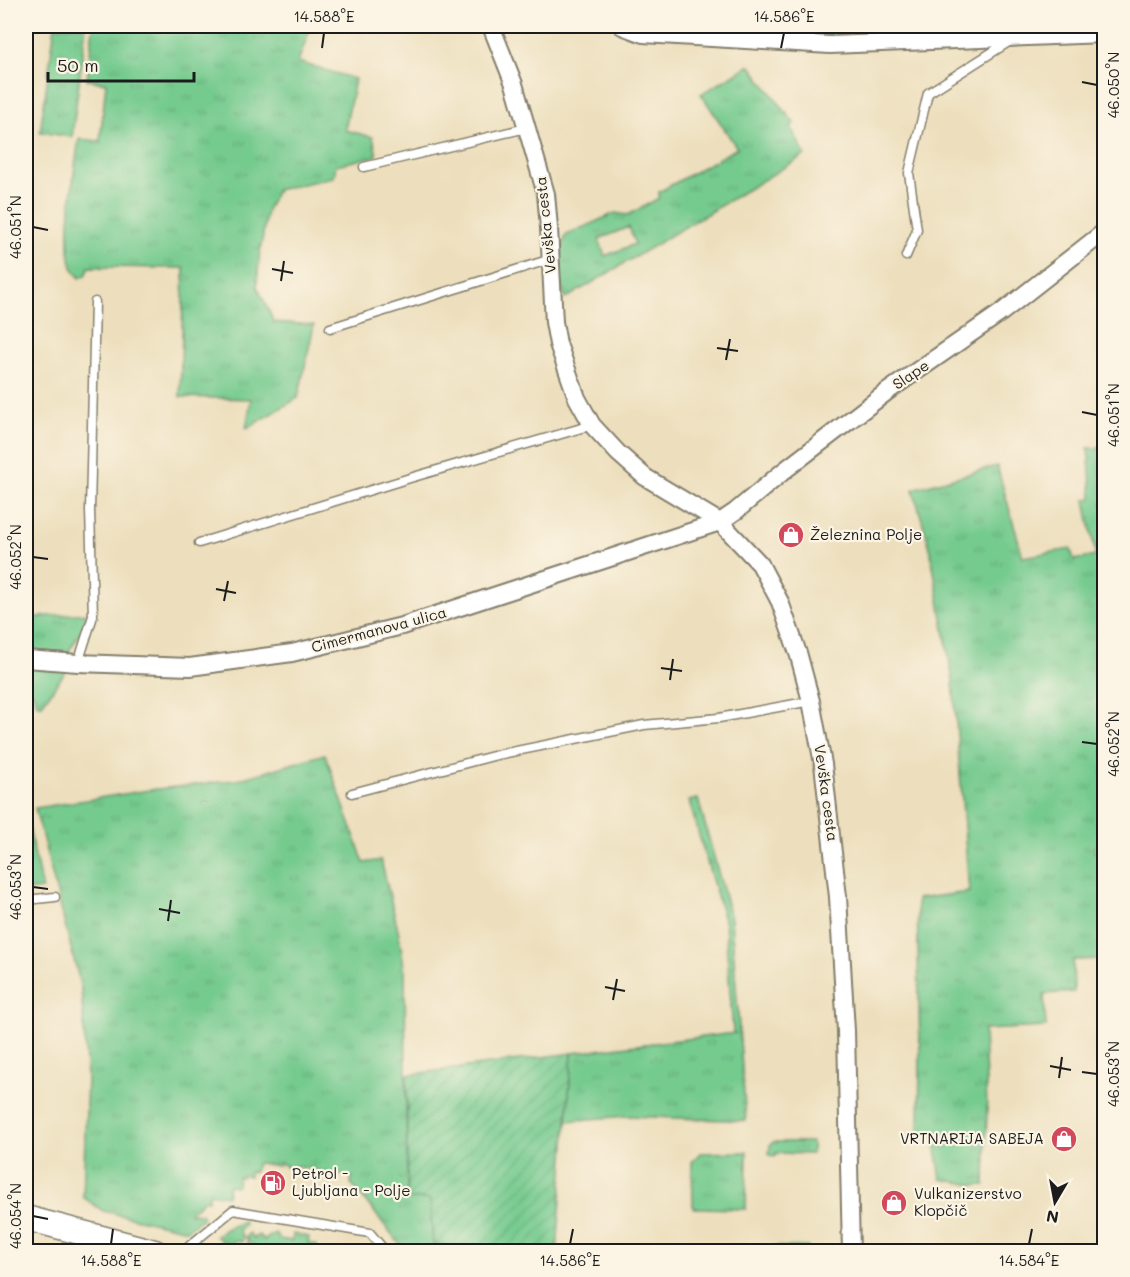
<svg xmlns="http://www.w3.org/2000/svg" width="1130" height="1277" font-family="Mali,sans-serif">
<style>
.grass{fill:url(#grass-tufts);stroke:#487355;stroke-width:1.5;fill-rule:evenodd}
.garden{fill:url(#garden-furrows);stroke:#487355;stroke-width:1.5}
.lines{fill:none;stroke-linecap:round;stroke-linejoin:round}
.lane-casing{stroke:#847e6c;stroke-width:11}
.street-casing{stroke:#847e6c;stroke-width:20}
.secondary-casing{stroke:#847e6c;stroke-width:27}
.lane{stroke:#fff;stroke-width:8}
.street{stroke:#fff;stroke-width:16}
.secondary{stroke:#fff;stroke-width:24}
.ticks{fill:none;stroke:#1c1c1c;stroke-width:2}
.labels{text-anchor:middle;stroke-width:4.5;stroke-linejoin:round;paint-order:stroke}
.street-label{font-size:15px;fill:#1c1c1c;stroke:#fcf5e5}
.poi-label{font-size:15px;fill:#1c1c1c;stroke:#fcf5e5;text-anchor:start}
.neatline{fill:none;stroke:#1c1c1c;stroke-width:2}
.ticks-label{font-size:15px;text-anchor:middle;fill:#1c1c1c}
</style>
<defs>
<pattern id="grass-tufts" width="24" height="20" patternUnits="userSpaceOnUse" patternTransform="scale(1.5)"><rect width="24" height="20" fill="#75ca8e"/><path d="M3 7l-1-3M5 7V3M7 7l1-3M15 17l-1-3M17 17v-4M19 17l1-3" fill="none" stroke="#65ad7a"/></pattern>
<pattern id="garden-furrows" width="10" height="10" patternUnits="userSpaceOnUse" patternTransform="scale(1.5)"><rect width="10" height="10" fill="#75ca8e"/><path d="M-1 1l2-2M0 10L10 0M9 11l2-2" fill="none" stroke="#65ad7a"/></pattern>
</defs>
<rect width="100%" height="100%" fill="#fcf5e5"/>
<filter id="ink" filterUnits="userSpaceOnUse"><feTurbulence type="fractalNoise" baseFrequency=".0167" numOctaves="2"/><feDisplacementMap in="SourceGraphic" scale="12" xChannelSelector="R" yChannelSelector="G"/><feConvolveMatrix kernelMatrix="1 2 1 2 8 2 1 2 1" color-interpolation-filters="sRGB"/></filter>
<filter id="wash" filterUnits="userSpaceOnUse"><feTurbulence type="fractalNoise" baseFrequency=".008" numOctaves="4" result="noise"/><feDisplacementMap in="SourceGraphic" scale="24" xChannelSelector="R" yChannelSelector="G"/><feGaussianBlur stdDeviation="1.35" result="paint"/><feColorMatrix in="noise" values="0 0 0 0 0 0 0 0 0 0 0 0 0 0 0 0 0 1.4 0 .05"/><feComposite in="paint" operator="in"/></filter>
<g filter="url(#wash)">
<rect width="100%" height="100%" fill="#eddfbd"/>
<path class="grass" d="M 55,26 L 86,26 L 72,137 L 40,132 Z
M 93,26 L 311,26 L 298,62 L 355,79 L 345,130 L 373,137 L 377,156 L 336,165 L 334,177 L 277,190 L 267,210 L 259,259 L 257,286 L 274,322 L 314,325 L 298,398 L 246,429 L 251,399 L 180,397 L 184,268 L 89,267 L 86,275 L 80,278 C 78,275 75,273 74,271 C 61,250 75,165 79,139 L 100,141 L 106,83 L 87,80 Z
M 779,26 L 840,26 L 839,38 L 780,38 Z
M 750,65 L 794,123 L 791,127 L 805,155 L 565,299 C 557,280 558,253 566,235 L 615,213 L 628,215 L 659,198 L 659,192 L 737,148 L 701,94 ZM 629,227 L 635,244 L 605,256 L 599,239 Z
M 1088,448 L 1104,448 L 1104,840 L 1102,840 L 1095,847 L 1094,852 L 1103,854 L 1104,959 L 1073,960 L 1074,992 L 1044,994 L 1046,1027 L 984,1030 L 987,1109 L 985,1185 L 973,1185 L 941,1179 L 934,1137 L 919,1135 L 920,1054 L 917,899 L 969,892 L 953,681 L 930,548 L 913,489 L 997,466 L 1023,557 L 1071,549 L 1074,560 L 1096,556 L 1085,500 L 1092,498 Z
M 86,613 L 84,627 L 69,651 L 62,653 L 26,651 L 26,618 Z
M 26,664 L 67,666 L 64,674 L 42,704 L 38,705 L 26,678 Z
M 325,754 L 364,863 L 381,860 L 399,934 L 405,972 L 407,1198 L 430,1199 L 433,1244 L 540,1251 L 406,1251 L 405,1250 L 408,1248 L 405,1245 L 402,1247 L 351,1183 L 352,1177 L 294,1166 L 293,1168 L 285,1167 L 285,1165 L 279,1163 L 278,1166 L 259,1163 L 256,1164 L 255,1172 L 249,1172 L 249,1176 L 243,1175 L 242,1177 L 238,1177 L 237,1186 L 229,1185 L 227,1196 L 210,1193 L 208,1200 L 204,1199 L 190,1213 L 201,1214 L 203,1218 L 187,1230 L 103,1211 L 83,1197 L 87,1076 L 81,987 L 35,808 L 149,790 L 237,780 Z
M 698,799 L 731,919 L 746,1121 L 628,1116 L 567,1121 L 572,1053 L 735,1033 L 733,1032 L 725,923 L 689,801 Z
M 26,814 L 42,889 L 26,891 Z
M 773,1142 L 812,1142 L 812,1154 L 776,1153 L 776,1156 L 769,1155 L 770,1145 Z
M 747,1152 L 746,1209 L 693,1208 L 692,1162 L 700,1153 Z
M 243,1221 L 245,1225 L 239,1230 L 243,1237 L 242,1242 L 233,1241 L 232,1246 L 223,1242 L 216,1236 L 226,1229 Z
M 249,1233 L 253,1238 L 259,1235 L 264,1240 L 275,1233 L 280,1239 L 292,1241 L 293,1234 L 309,1237 L 308,1243 L 317,1245 L 316,1249 L 304,1248 L 304,1250 L 314,1252 L 255,1250 L 252,1249 L 253,1244 L 247,1243 L 248,1239 L 245,1238 Z
M 710,1246 L 808,1247 L 808,1251 L 710,1251 Z"/>
<path class="garden" d="M 572,1053 L 557,1251 L 433,1244 L 430,1199 L 407,1199 L 407,1075 Z"/>
</g>
<g filter="url(#ink)">
<g class="lines">
<g class="lane-casing">
<path id="lane" d="M 364,167 L 526,128
M 906,256 L 917,230 L 909,173 L 928,93 L 1010,41
M 330,328 L 551,259
M 199,543 L 410,478 L 592,425
M 78,663 L 93,616 L 90,510 L 95,302
M 352,793 L 497,755 L 644,725 L 719,718 L 811,701
M 26,900 L 55,897
M 182,1252 L 233,1210 L 370,1233 L 386,1252"/>
</g>
<g class="street-casing">
<path id="street" d="M 491,26 L 514,84 L 546,194 L 549,228 L 554,322 L 558,344 L 577,398 L 592,425 L 618,453 L 645,477 L 720,522 L 760,564 L 780,602 L 799,656 L 811,701 L 823,764 L 838,897 L 846,1031 L 851,1252
M 622,26 L 643,34 L 830,45 L 1104,34
M 26,659 L 78,663 L 190,667 L 292,653 L 402,626 L 720,522 L 736,511 L 785,470 L 888,391 L 1002,312 L 1104,232"/>
</g>
<g class="secondary-casing">
<path id="secondary" d="M 26,1218 L 155,1252"/>
</g>
<use href="#lane" class="lane"/>
<use href="#street" class="street"/>
<use href="#secondary" class="secondary"/>
</g>
</g>
<path class="ticks" d="M 322,48 L 324,33M 781,48 L 784,33M 1082,82 L 1097,85M 33,227 L 48,230M 272,269 L 293,273M 281,281 L 284,261M 717,348 L 738,351M 726,360 L 730,339M 1082,412 L 1097,415M 33,557 L 48,559M 216,589 L 236,593M 224,601 L 228,581M 661,668 L 682,671M 670,680 L 673,659M 1082,742 L 1097,744M 33,887 L 48,889M 159,909 L 180,913M 168,921 L 171,900M 605,987 L 625,991M 613,1000 L 617,979M 1050,1066 L 1071,1070M 1082,1072 L 1097,1074M 1059,1078 L 1062,1057M 33,1216 L 48,1219M 111,1244 L 113,1229M 570,1244 L 573,1229M 1029,1244 L 1032,1229"/>
<defs>
<g id="shop-disc" transform="scale(1.35)"><circle r="9.5" fill="#d1495b" stroke="#fcf5e5"/><path d="M-5-2.5h2.3a2.7 3.5 0 0 1 5.4 0H5L5.5 6h-11ZM-1.5-2.5h3a1.5 2.3 0 0 0-3 0Z" fill="#fff"/></g>
<g id="fuel-disc" transform="scale(1.35)"><circle r="9.5" fill="#d1495b" stroke="#fcf5e5"/><path d="M-5.5-6h7V0h2V4h1.3V-2.5L3-4.5l.8-.8L6-3V5H2.5V1h-1V6h-7ZM-4.2-4.7v3.2H.2V-4.7Z" fill="#fff"/></g>
</defs>
<g fill-rule="evenodd">
<use href="#shop-disc" x="791" y="535"/>
<use href="#shop-disc" x="1064" y="1139"/>
<use href="#fuel-disc" x="273" y="1183"/>
<use href="#shop-disc" x="894" y="1203"/>
</g>
<g class="labels">
<g class="street-label">
<text transform="translate(546 225) rotate(-96)" y="5">Vevška cesta</text>
<text transform="translate(911 375) rotate(-34)" y="5">Slape</text>
<text transform="translate(379 630) rotate(-15)" y="5">Cimermanova ulica</text>
<text transform="translate(826 793) rotate(82)" y="5">Vevška cesta</text>
</g>
<g class="poi-label">
<text x="810" y="540">Železnina Polje</text>
<text x="1044" y="1144" text-anchor="end">VRTNARIJA SABEJA</text>
<text x="292" y="1179">Petrol -<tspan x="292" dy="17">Ljubljana - Polje</tspan></text>
<text x="914" y="1199">Vulkanizerstvo<tspan x="914" dy="17">Klopčič</tspan></text>
</g>
</g>
<rect width="1130" height="1277" fill="none" stroke="#fcf5e5" stroke-width="66"/>
<g transform="translate(1055 1202) rotate(190)" stroke="#fcf5e5" stroke-width="4.5" paint-order="stroke">
<path d="M0-4.5L10 22L0 15L-10 22Z" fill="#1c1c1c"/>
<text y="-9" font-size="16" font-weight="bold" text-anchor="middle" fill="#1c1c1c">N</text>
</g>
<path d="M48 72v9h146v-9" fill="none" stroke="#1c1c1c" stroke-width="3"/>
<text x="57" y="72" font-size="18" fill="#1c1c1c" stroke="#fcf5e5" stroke-width="4.5" paint-order="stroke">50 m</text>
<rect x="33" y="33" width="1064" height="1211" class="neatline"/>
<g class="ticks-label">
<text x="324" y="22">14.588°E</text>
<text x="784" y="22">14.586°E</text>
<text transform="translate(1114 85) rotate(-90)" y="5">46.050°N</text>
<text transform="translate(16 227) rotate(-90)" y="5">46.051°N</text>
<text transform="translate(1114 415) rotate(-90)" y="5">46.051°N</text>
<text transform="translate(16 557) rotate(-90)" y="5">46.052°N</text>
<text transform="translate(1114 744) rotate(-90)" y="5">46.052°N</text>
<text transform="translate(16 887) rotate(-90)" y="5">46.053°N</text>
<text transform="translate(1114 1074) rotate(-90)" y="5">46.053°N</text>
<text transform="translate(16 1216) rotate(-90)" y="5">46.054°N</text>
<text x="111" y="1266">14.588°E</text>
<text x="570" y="1266">14.586°E</text>
<text x="1029" y="1266">14.584°E</text>
</g>
</svg>
